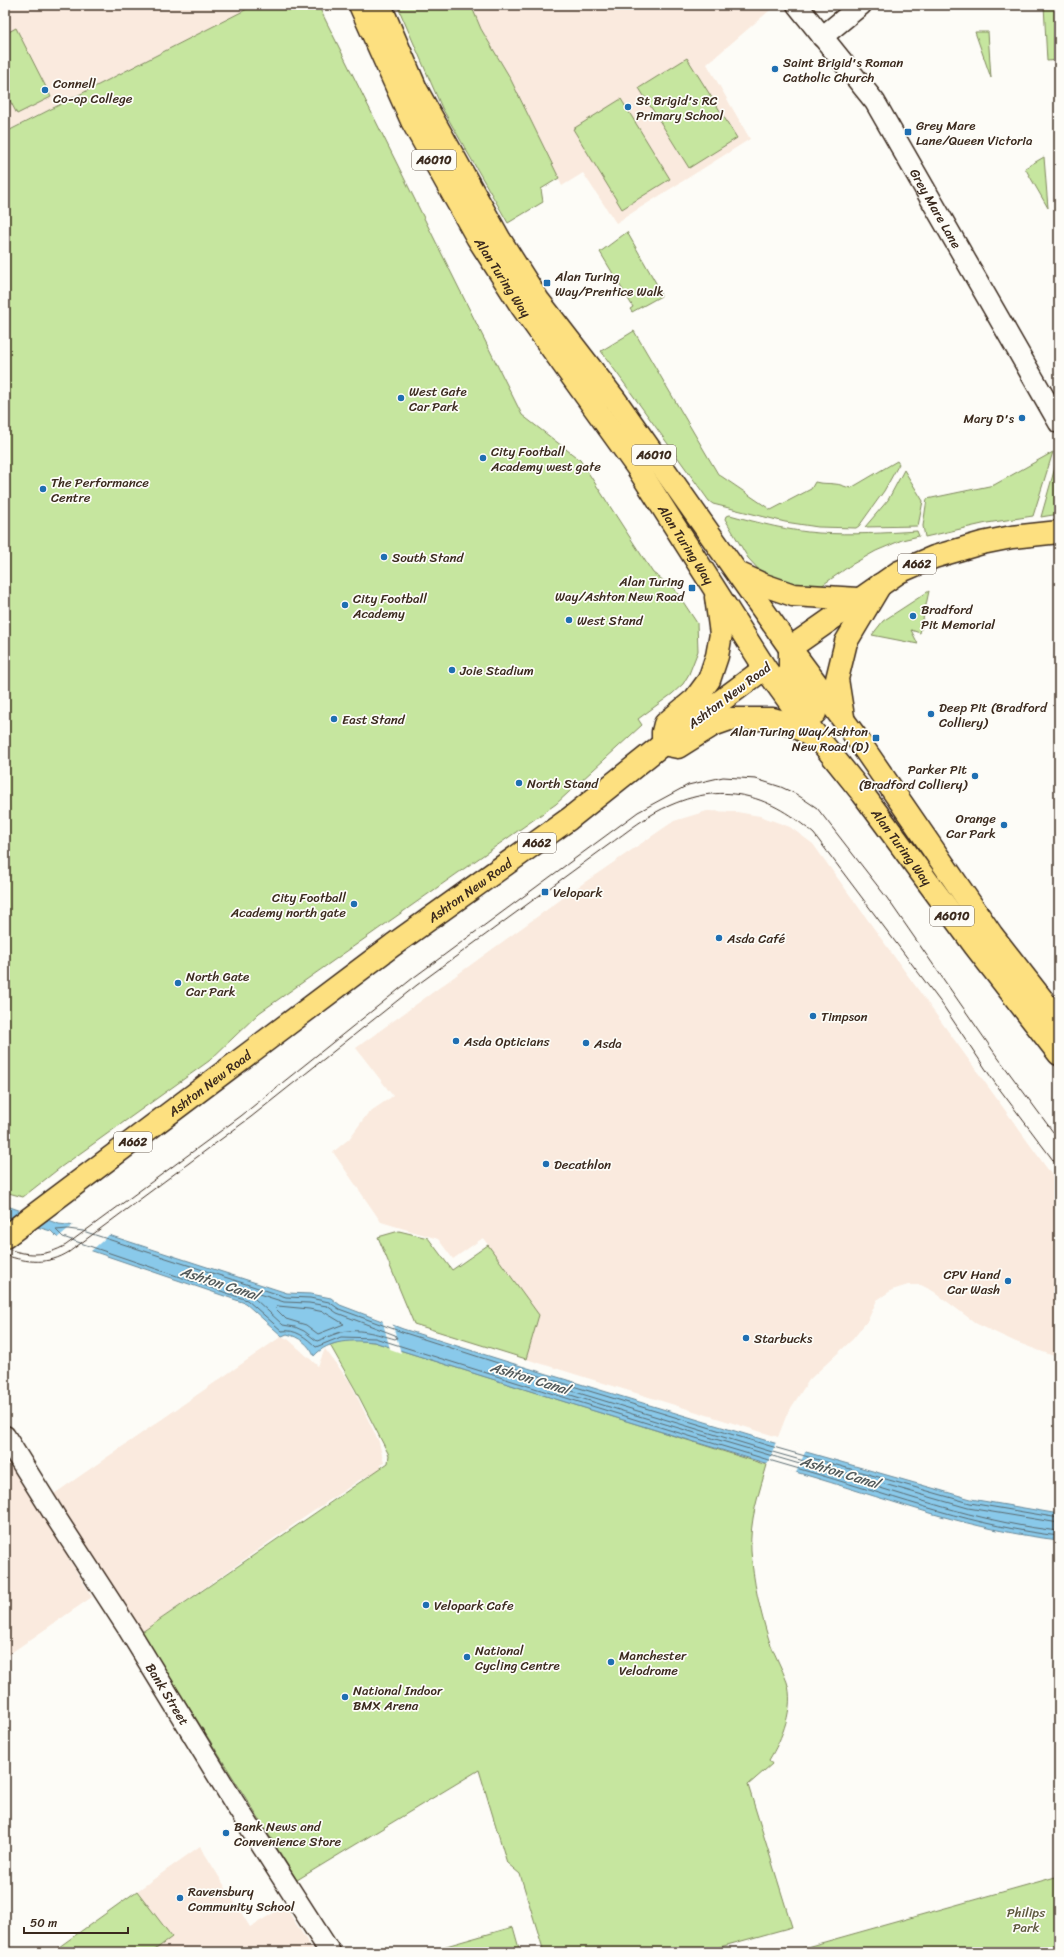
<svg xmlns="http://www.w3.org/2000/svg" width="1064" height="1957" font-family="Sriracha,sans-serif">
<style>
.built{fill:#faeade}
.green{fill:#c6e69f;stroke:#80885e}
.water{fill:#89c9ea;stroke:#6a8998}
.pier{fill:#fdfcf7}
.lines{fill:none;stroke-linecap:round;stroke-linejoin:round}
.shore{stroke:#5a6a70;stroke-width:1}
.secondary-casing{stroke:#3b2a1e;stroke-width:23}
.primary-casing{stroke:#3b2a1e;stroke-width:25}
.highway-casing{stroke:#3b2a1e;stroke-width:25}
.secondary{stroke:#fdfcf7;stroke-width:20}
.primary{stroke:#fde080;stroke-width:22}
.highway{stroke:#fde080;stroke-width:22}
.tram{stroke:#3b2a1e;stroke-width:1}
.poi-dot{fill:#1f6fb2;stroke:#fdfcf7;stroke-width:1.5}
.labels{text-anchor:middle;stroke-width:3.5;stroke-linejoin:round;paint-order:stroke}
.shield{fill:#fdfcf7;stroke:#75695f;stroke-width:1}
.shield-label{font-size:12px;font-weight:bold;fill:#3b2a1e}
.poi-label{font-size:13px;fill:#3b2a1e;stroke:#fdfcf7;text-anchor:start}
.street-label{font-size:13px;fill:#3b2a1e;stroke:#fdfcf7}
.park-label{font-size:13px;fill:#5e593e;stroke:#fdfcf7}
.water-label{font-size:14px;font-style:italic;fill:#525a5b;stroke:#fdfcf7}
</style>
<rect width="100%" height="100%" fill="#fdfcf7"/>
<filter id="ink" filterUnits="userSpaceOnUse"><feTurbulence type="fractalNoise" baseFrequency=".025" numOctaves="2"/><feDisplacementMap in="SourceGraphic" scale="8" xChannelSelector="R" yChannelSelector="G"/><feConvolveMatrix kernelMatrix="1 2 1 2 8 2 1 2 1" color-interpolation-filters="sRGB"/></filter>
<g filter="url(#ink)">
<path class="built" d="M 5,5 L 255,5 L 9,130 L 5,121 Z
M 471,5 L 776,5 L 707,64 L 750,139 L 616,223 L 583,173 L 562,186 L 509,76 L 481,29 Z
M 707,811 L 737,812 L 760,816 L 790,827 L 813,844 L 1059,1185 L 1059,1358 L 1016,1342 L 977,1324 L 933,1291 L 921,1285 L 908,1285 L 892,1290 L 877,1300 L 868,1320 L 853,1339 L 809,1380 L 787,1414 L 778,1437 L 526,1359 L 539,1315 L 483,1238 L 453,1259 L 438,1239 L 381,1222 L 333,1152 L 349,1139 L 368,1113 L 393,1096 L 356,1048 L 585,882 L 674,821 Z
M 282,1336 L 289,1340 L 318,1366 L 325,1349 L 350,1382 L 379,1442 L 384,1463 L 380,1465 L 381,1469 L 361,1479 L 286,1530 L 142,1632 L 54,1494 Z
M 5,1452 L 92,1597 L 5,1657 Z
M 200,1846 L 250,1927 L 285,1906 L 314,1952 L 52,1952 Z"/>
<path class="green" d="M 255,5 L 318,5 L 522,415 L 580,460 L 653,573 L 674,588 L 697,623 L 698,651 L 689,674 L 683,684 L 672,694 L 638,719 L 642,725 L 556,804 L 259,1013 L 209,1061 L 61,1167 L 23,1197 L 5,1192 L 5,121 L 10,130 Z
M 397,5 L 471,5 L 481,29 L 509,76 L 559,178 L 541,189 L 543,202 L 508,223 L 442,108 Z
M 1044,5 L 1059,5 L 1059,60 L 1047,61 Z
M 16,28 L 51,97 L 17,114 L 5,91 L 5,34 Z
M 975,32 L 988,32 L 991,78 Z
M 687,58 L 737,138 L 689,168 L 639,88 Z
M 621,99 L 670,179 L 622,209 L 573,129 Z
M 1044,157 L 1048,208 L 1025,168 Z
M 627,232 L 656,283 L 661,296 L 632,312 L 630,309 L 633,307 L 600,252 Z
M 634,331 L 718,474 L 771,510 L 811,489 L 815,482 C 822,484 828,483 835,484 C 840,484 845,487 851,488 L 897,461 L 899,464 L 884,491 L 859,526 L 856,528 L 818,527 L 785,522 L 713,504 L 709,501 L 601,351 Z
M 1053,452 L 1033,516 L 987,523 L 925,537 L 923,526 L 927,499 L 994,485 Z
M 1059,460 L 1059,514 L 1041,517 L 1056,464 Z
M 904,470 L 923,501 L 918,526 L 865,527 L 888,500 Z
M 730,515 C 759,523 789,531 819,533 C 852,535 885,533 917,531 L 919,536 L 902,540 L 876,551 L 851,565 L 821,586 L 811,588 L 777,581 L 760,571 L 748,558 L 725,519 L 726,516 Z
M 929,591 L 920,633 L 911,630 L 918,644 L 872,635 L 883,621 Z
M 399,1231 L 428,1238 L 452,1270 L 488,1245 L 539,1315 L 526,1359 L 414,1324 L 378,1237 Z
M 353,1340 L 374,1342 L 767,1465 C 759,1493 749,1521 751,1551 C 753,1581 760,1611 769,1640 C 774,1654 782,1668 787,1682 C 795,1707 782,1739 769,1760 L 772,1764 L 748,1785 L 792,1927 L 702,1952 L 544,1952 L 520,1874 L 507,1863 L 479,1770 L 297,1880 L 142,1632 L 388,1463 L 389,1455 L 355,1389 L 330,1345 L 341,1341 Z
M 1059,1876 L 1059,1952 L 789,1952 Z
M 137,1891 L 172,1937 L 152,1952 L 52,1952 Z
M 513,1927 L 520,1952 L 425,1952 Z"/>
<path class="water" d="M 5,1202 L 10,1207 L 59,1224 L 84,1227 L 287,1293 L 311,1294 L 331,1298 L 340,1305 L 403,1329 L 508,1362 L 771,1442 L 911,1482 L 971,1499 L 1059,1514 L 1059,1540 C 976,1531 895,1502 816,1478 C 668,1435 521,1388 374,1342 C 353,1340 329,1339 314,1356 C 309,1344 299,1337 287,1334 L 282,1336 L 245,1303 L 60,1240 L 51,1231 L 5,1218 Z"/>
<path class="pier" d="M 74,1224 L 85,1226 L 110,1234 L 90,1252 L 59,1242 L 56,1239 Z
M 382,1319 L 392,1322 L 401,1353 L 390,1349 Z
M 776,1442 L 806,1450 L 796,1473 L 767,1465 Z"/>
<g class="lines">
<path class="shore" d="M 237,1287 L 284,1302 L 309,1303 L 327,1306 L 337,1313 L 395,1335 L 397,1338 L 395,1339 C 377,1334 356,1327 338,1333 C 331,1335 324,1339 317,1341 L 304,1331 L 295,1327 L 283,1325 L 255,1299 L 235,1290 L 235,1288 Z
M 278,1306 L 309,1309 L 324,1312 L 344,1324 L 318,1334 L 306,1325 L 286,1319 L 276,1309 Z
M 1059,1518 L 970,1503 L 910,1486 L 770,1446 L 507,1366 L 402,1332 L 339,1309 L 329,1302 L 310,1298 L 286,1297 L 83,1231 L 68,1229 L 56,1230 L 63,1237 L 247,1300 L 282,1331 C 295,1329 306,1337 316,1347 L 341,1337 L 375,1338 C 523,1384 671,1432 820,1475 C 898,1498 978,1527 1059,1536
M 1059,1523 L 968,1508 L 769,1451 L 549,1384 L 547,1385 L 548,1388 C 650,1420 752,1450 854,1480 C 921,1500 989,1524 1059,1531"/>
<g class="secondary-casing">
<g id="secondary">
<path id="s1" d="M 797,5 L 875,102 L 1059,423"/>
<path d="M 822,37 L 861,5"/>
<path id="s2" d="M 5,1436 L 55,1516 L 127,1627 L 235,1804 L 330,1952"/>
</g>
</g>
<g class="primary-casing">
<g id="primary">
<path d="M 790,648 L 899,572 L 934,557 L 982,543 L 1012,537 L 1059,532"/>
<path id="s3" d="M 5,1237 L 393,945 L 569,819 L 663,744 L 765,668"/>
</g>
</g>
<g class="highway-casing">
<g id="highway">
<path id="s4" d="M 360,5 L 412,121 L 477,237 L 522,307 L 637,467 L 765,668 L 794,708 L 863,794 L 975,946 L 1059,1054"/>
<path d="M 380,5 L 416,89 L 500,240 L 538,300 L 616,401 L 790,648 L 856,737 L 992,935 L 1059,1021"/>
<path d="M 740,574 L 764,585 L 793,595 L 858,599"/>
<path d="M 716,597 L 721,634 L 717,656 L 709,680 L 695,699 L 665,724 L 663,732 L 663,744 L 678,747 L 713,725 L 730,719 L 773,719 L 795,725 L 812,737"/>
<path d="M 790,648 L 790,675 L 815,713"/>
<path d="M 843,717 L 837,679 L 846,642 L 880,585"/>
</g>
</g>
<use href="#secondary" class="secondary"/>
<use href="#primary" class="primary"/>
<use href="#highway" class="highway"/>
<path class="tram" d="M 5,1248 C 27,1256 45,1257 66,1245 L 241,1116 L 413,978 L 638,812 L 688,785 L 723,777 L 756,779 L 781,787 L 796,794 L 817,808 L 887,898 L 996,1055 L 1059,1140
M 5,1255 C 28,1263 48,1265 69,1252 L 251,1117 L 417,985 L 607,846 C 627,832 648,814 671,805 C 726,781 771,796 814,834 L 942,1004 L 995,1083 L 1059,1168"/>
</g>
</g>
<g class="poi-dot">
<circle cx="775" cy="69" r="4"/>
<circle cx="45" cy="90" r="4"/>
<circle cx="628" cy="107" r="4"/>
<rect x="904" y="128" width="8" height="8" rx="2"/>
<rect x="543" y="279" width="8" height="8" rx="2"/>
<circle cx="401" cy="398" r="4"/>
<circle cx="1022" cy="418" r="4"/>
<circle cx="483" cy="458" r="4"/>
<circle cx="43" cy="489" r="4"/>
<circle cx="384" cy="557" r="4"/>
<rect x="688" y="584" width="8" height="8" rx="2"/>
<circle cx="345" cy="605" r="4"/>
<circle cx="913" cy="616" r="4"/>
<circle cx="569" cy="620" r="4"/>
<circle cx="452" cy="670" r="4"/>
<circle cx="931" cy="714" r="4"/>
<circle cx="334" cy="719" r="4"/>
<rect x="872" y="734" width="8" height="8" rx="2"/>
<circle cx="975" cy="776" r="4"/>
<circle cx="519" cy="783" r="4"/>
<circle cx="1004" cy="825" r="4"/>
<rect x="541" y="888" width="8" height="8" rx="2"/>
<circle cx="354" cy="904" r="4"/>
<circle cx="719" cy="938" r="4"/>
<circle cx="178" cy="983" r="4"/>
<circle cx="813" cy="1016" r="4"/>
<circle cx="456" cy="1041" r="4"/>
<circle cx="586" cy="1043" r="4"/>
<circle cx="546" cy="1164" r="4"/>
<circle cx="1008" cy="1281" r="4"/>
<circle cx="746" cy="1338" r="4"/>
<circle cx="426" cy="1605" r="4"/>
<circle cx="467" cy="1657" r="4"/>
<circle cx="611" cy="1662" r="4"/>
<circle cx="345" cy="1697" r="4"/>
<circle cx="226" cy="1833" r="4"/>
<circle cx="180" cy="1898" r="4"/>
</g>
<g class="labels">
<g class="shield">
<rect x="412" y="150" width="44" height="20" rx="3"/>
<rect x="632" y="445" width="44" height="20" rx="3"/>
<rect x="898" y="554" width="38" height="20" rx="3"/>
<rect x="518" y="833" width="38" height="20" rx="3"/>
<rect x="930" y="906" width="44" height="20" rx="3"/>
<rect x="114" y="1132" width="38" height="20" rx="3"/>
</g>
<g class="shield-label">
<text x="434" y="164">A6010</text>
<text x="654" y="459">A6010</text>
<text x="917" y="568">A662</text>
<text x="537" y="847">A662</text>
<text x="952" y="920">A6010</text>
<text x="133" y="1146">A662</text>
</g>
<g class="poi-label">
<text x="783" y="67">Saint Brigid's Roman<tspan x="783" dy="15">Catholic Church</tspan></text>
<text x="53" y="88">Connell<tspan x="53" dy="15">Co-op College</tspan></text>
<text x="636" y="105">St Brigid's RC<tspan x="636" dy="15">Primary School</tspan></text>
<text x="916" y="130">Grey Mare<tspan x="916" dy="15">Lane/Queen Victoria</tspan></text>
<text x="555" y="281">Alan Turing<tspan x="555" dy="15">Way/Prentice Walk</tspan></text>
<text x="409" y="396">West Gate<tspan x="409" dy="15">Car Park</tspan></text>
<text x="1014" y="423" text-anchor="end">Mary D's</text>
<text x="491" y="456">City Football<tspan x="491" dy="15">Academy west gate</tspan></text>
<text x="51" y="487">The Performance<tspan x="51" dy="15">Centre</tspan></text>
<text x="392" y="562">South Stand</text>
<text x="684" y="586" text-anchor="end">Alan Turing<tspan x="684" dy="15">Way/Ashton New Road</tspan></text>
<text x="353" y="603">City Football<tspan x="353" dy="15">Academy</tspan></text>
<text x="921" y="614">Bradford<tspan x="921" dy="15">Pit Memorial</tspan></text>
<text x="577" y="625">West Stand</text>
<text x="460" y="675">Joie Stadium</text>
<text x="939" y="712">Deep Pit (Bradford<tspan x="939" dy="15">Colliery)</tspan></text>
<text x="342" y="724">East Stand</text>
<text x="868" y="736" text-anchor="end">Alan Turing Way/Ashton<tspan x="868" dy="15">New Road (D)</tspan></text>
<text x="967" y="774" text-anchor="end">Parker Pit<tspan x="967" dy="15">(Bradford Colliery)</tspan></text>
<text x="527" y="788">North Stand</text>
<text x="996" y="823" text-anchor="end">Orange<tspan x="996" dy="15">Car Park</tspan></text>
<text x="553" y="897">Velopark</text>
<text x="346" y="902" text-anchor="end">City Football<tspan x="346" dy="15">Academy north gate</tspan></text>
<text x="727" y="943">Asda Café</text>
<text x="186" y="981">North Gate<tspan x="186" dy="15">Car Park</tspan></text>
<text x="821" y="1021">Timpson</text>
<text x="464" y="1046">Asda Opticians</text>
<text x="594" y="1048">Asda</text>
<text x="554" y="1169">Decathlon</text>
<text x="1000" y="1279" text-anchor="end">CPV Hand<tspan x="1000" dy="15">Car Wash</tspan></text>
<text x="754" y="1343">Starbucks</text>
<text x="434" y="1610">Velopark Cafe</text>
<text x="475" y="1655">National<tspan x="475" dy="15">Cycling Centre</tspan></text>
<text x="619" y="1660">Manchester<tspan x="619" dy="15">Velodrome</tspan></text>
<text x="353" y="1695">National Indoor<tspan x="353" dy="15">BMX Arena</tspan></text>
<text x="234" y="1831">Bank News and<tspan x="234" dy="15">Convenience Store</tspan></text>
<text x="188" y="1896">Ravensbury<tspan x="188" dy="15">Community School</tspan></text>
</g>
<g class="street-label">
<text dy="5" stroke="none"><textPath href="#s1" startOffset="247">Grey Mare Lane</textPath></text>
<text dy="5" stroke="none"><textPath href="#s4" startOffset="308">Alan Turing Way</textPath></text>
<text dy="5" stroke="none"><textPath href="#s4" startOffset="632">Alan Turing Way</textPath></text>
<text transform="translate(729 695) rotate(-37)" y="5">Ashton New Road</text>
<text dy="5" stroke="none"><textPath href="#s4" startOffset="1004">Alan Turing Way</textPath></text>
<text dy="5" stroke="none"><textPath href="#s3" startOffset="580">Ashton New Road</textPath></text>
<text dy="5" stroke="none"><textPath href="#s3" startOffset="256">Ashton New Road</textPath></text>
<text dy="5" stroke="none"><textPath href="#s2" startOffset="305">Bank Street</textPath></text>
</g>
<g class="park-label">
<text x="1026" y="1917">Philips<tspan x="1026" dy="15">Park</tspan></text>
</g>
<g class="water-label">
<text transform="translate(220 1283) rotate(18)" y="5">Ashton Canal</text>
<text transform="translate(530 1378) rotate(17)" y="5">Ashton Canal</text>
<text transform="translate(840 1472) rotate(17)" y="5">Ashton Canal</text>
</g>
</g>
<rect width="1064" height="1957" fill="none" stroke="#fdfcf7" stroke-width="20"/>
<rect x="10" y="10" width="1044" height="1937" fill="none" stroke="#3b2a1e" stroke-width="1.5" filter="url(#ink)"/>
<path d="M24 1927v6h104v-6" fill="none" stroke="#3b2a1e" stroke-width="2"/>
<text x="30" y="1927" font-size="12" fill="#3b2a1e" stroke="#fdfcf7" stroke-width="3" paint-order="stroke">50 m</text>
</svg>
